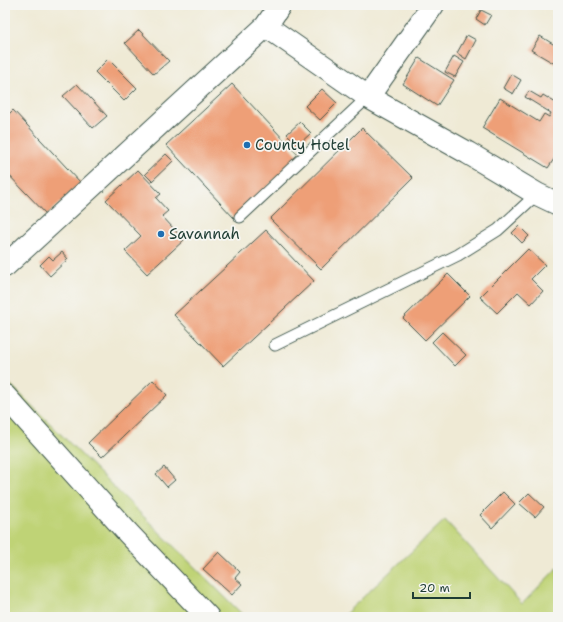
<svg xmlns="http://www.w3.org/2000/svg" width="563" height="622" font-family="'Shantell Sans',sans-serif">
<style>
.green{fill:#bfd376;stroke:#6f8855}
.building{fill:#ee9f77}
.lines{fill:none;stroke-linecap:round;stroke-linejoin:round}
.service-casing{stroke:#3e574c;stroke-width:13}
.minor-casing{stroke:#3e574c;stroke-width:24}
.service{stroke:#fff;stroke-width:11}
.minor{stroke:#fff;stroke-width:22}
.poi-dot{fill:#1f6fb2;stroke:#f6f6f2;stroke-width:1.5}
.labels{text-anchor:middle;stroke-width:3.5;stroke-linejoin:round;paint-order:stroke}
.poi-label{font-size:15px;fill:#1f3d34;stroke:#f6f6f2;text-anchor:start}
</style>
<rect width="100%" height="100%" fill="#f6f6f2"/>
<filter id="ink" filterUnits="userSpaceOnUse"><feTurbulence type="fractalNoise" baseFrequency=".025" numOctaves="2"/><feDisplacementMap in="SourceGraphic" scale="8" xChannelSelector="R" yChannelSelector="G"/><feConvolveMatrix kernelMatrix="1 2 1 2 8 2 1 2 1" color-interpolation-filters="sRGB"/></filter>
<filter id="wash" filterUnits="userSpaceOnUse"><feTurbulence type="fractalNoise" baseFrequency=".012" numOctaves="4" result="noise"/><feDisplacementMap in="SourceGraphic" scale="16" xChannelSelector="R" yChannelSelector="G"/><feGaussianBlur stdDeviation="0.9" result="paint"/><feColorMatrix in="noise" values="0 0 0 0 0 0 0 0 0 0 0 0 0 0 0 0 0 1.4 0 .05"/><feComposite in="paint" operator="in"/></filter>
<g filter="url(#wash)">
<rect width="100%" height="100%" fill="#efead5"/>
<path class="green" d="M 5,379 L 245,617 L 5,617 Z
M 445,520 L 522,604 L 558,567 L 558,617 L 342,617 Z"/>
<g id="blocks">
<path class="building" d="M 481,10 L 491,15 L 485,25 L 476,19 Z
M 139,30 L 169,61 L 154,74 L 125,43 Z
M 467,35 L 476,40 L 466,59 L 457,53 Z
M 540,36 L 558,47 L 558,59 L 555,64 L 531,50 Z
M 454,56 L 464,62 L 455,77 L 445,72 Z
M 419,58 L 454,80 L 437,106 L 403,84 Z
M 108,59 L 137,88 L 124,101 L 95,72 Z
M 511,74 L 521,80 L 513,94 L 503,88 Z
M 77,84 L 107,116 L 93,128 L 63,96 Z
M 232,84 L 300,157 L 234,218 L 166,145 Z
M 322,89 L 337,103 L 320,120 L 305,106 Z
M 529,91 L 541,98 L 543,95 L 556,103 L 557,101 L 558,101 L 558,153 L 548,168 L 482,128 L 500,98 L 539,122 L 544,114 L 549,117 L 551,113 L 525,97 Z
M 13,110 L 81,183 L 47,215 L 5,171 L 5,118 Z
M 300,122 L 311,133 L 298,145 L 287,134 Z
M 362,128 L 413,178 L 321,269 L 270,219 Z
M 166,154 L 173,161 L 152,181 L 145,174 Z
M 138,170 L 161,194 L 156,198 L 168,211 L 162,216 L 184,240 L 147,274 L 125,251 L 141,236 L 106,200 Z
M 519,226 L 529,236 L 522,243 L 512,233 Z
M 266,230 L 314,281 L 223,366 L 174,315 Z
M 528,249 L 545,265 L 531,279 L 543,291 L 531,304 L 518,292 L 497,313 L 480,297 Z
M 62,252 L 68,259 L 50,276 L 40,265 L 49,256 L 53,260 Z
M 448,274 L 470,296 L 425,340 L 403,318 Z
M 442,332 L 466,355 L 455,366 L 432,342 Z
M 153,380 L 167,395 L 102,457 L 88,443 Z
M 164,467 L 175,480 L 167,487 L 156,474 Z
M 503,492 L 515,504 L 492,528 L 480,515 Z
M 529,493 L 544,507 L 535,517 L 519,503 Z
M 219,552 L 240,572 L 235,578 L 242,584 L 232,595 L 203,569 Z"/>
</g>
</g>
<g filter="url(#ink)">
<use href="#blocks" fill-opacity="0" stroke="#3e574c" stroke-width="1"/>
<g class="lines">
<g class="service-casing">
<path id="service" d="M 240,217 L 368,97
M 275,345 L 458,255 L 498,230 L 537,194"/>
</g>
<g class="minor-casing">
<path id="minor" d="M 266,26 L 368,97 L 468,153 L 537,194 L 558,204
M 368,97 L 433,5
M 5,266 L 266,26 L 280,5
M 5,396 L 128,533 L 208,617"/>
</g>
<use href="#service" class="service"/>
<use href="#minor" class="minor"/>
</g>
</g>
<g class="poi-dot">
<circle cx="247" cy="145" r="4"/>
<circle cx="161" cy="234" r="4"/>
</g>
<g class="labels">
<g class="poi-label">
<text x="255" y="150">County Hotel</text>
<text x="169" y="239">Savannah</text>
</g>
</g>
<rect width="563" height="622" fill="none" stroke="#f6f6f2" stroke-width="20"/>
<path d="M413 592v6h57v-6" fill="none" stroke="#1f3d34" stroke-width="2"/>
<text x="419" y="592" font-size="12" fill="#1f3d34" stroke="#f6f6f2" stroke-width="3" paint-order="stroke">20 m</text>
</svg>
